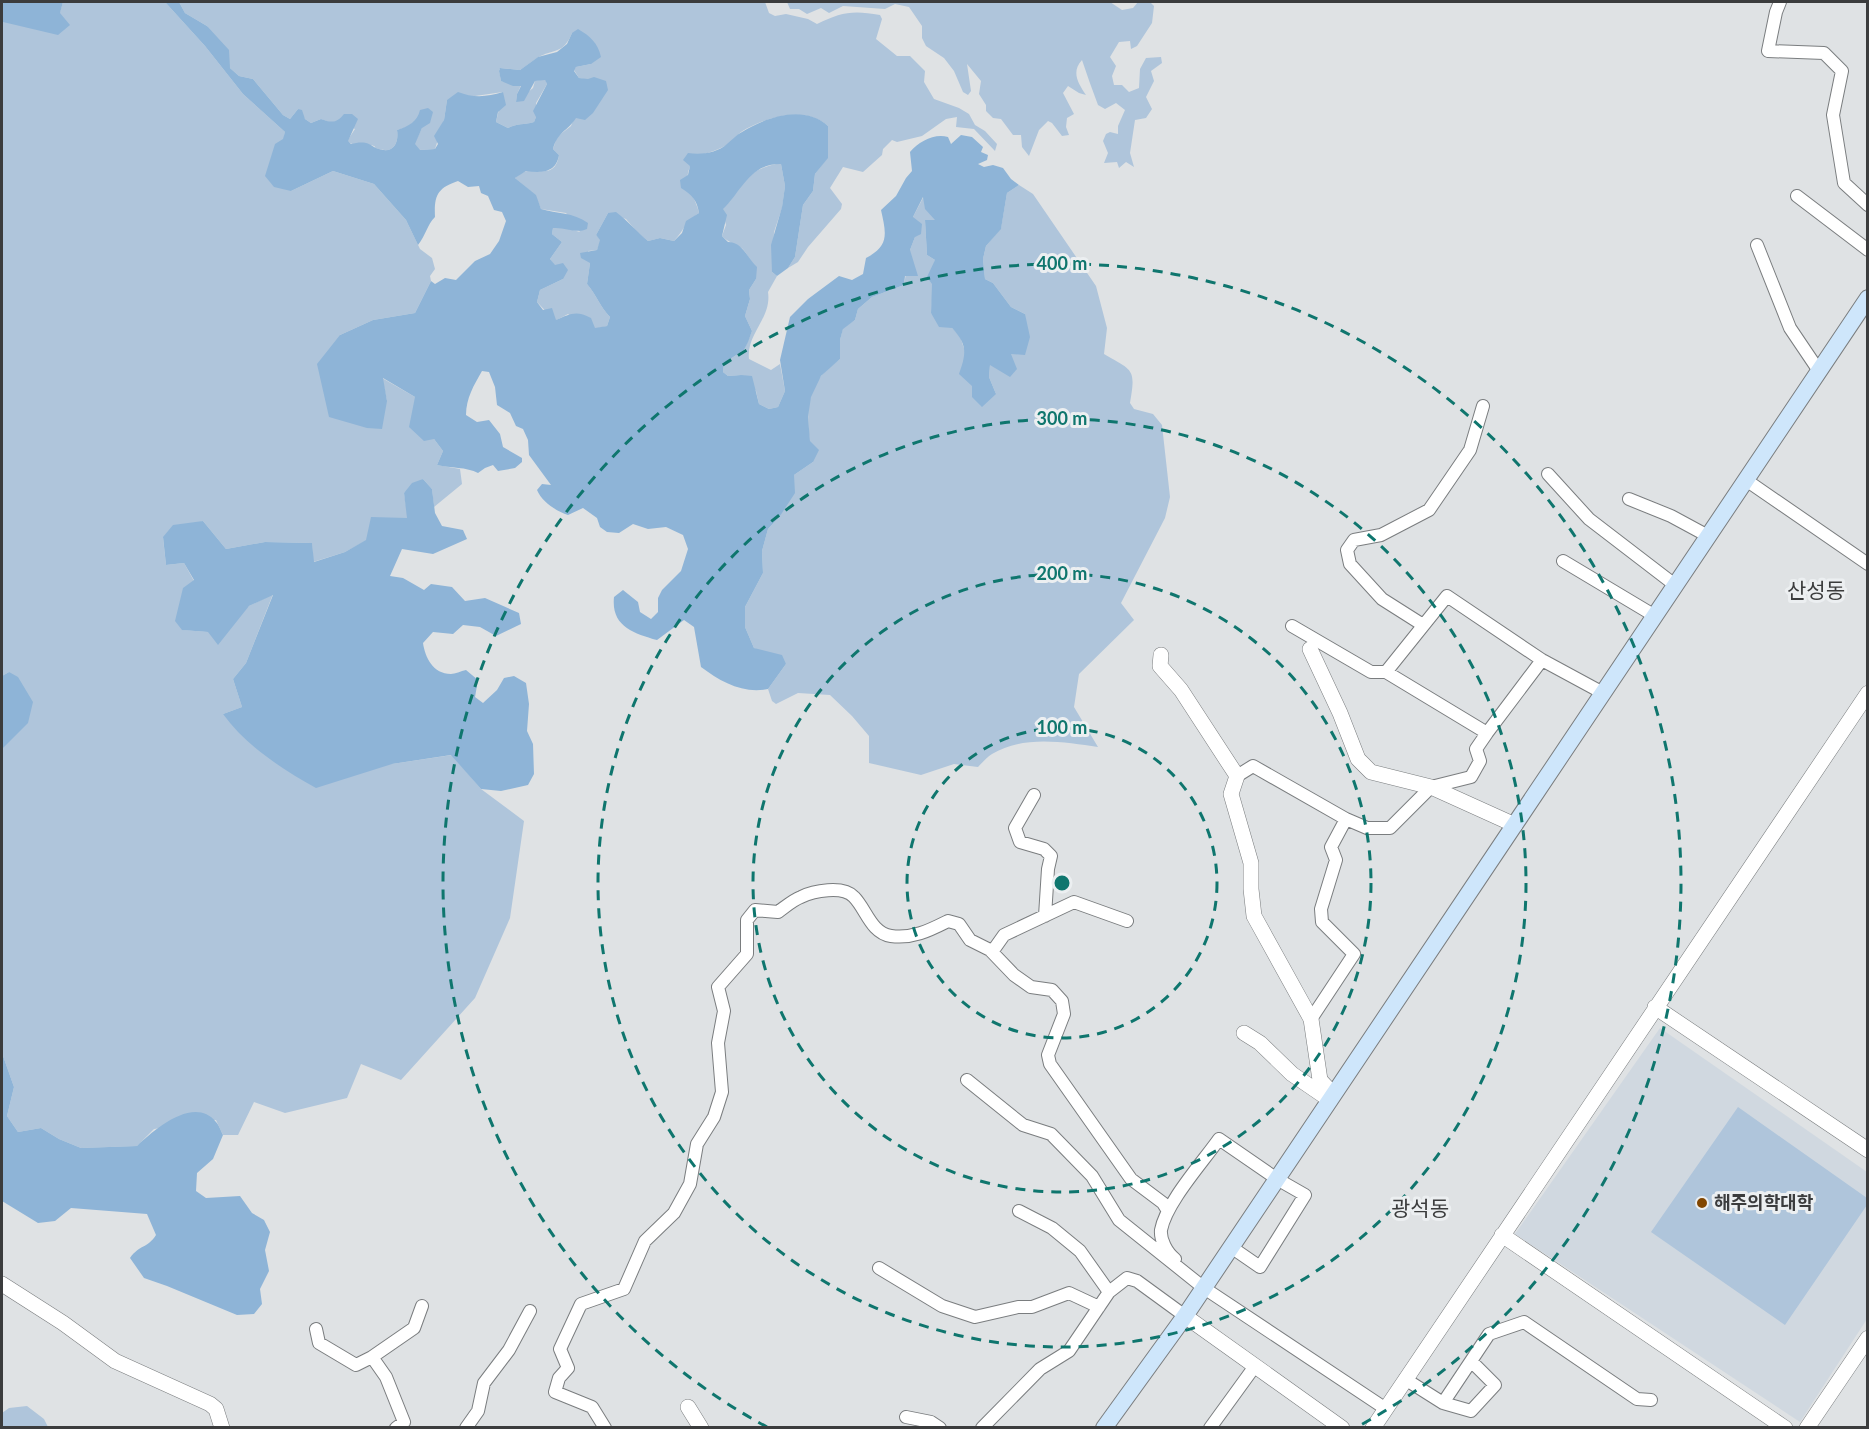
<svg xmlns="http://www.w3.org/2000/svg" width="1869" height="1429" font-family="Lato,'Noto Sans KR',sans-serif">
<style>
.built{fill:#d0d8e0}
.green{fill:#afc5db}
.forest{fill:#8eb4d7}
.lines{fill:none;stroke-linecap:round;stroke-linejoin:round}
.minor-casing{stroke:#7a7d7f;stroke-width:14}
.tertiary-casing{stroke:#7a7d7f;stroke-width:16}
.secondary-casing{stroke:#7a7d7f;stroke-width:18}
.minor{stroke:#fff;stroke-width:12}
.tertiary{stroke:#fff;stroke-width:15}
.secondary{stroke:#cee6fb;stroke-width:16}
.ring{fill:none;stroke:#0f766e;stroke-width:3;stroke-dasharray:10 8}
.poi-dot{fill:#814600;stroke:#eceff1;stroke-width:2}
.labels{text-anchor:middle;stroke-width:6;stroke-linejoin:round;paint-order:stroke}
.poi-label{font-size:18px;font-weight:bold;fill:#3b3c3d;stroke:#eceff1;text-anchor:start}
.quarter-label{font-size:21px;fill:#3b3c3d;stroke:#eceff1}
.centre{fill:#0f766e;stroke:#eceff1;stroke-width:3}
.ring-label{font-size:18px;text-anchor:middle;font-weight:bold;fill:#0f766e;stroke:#eceff1;stroke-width:6;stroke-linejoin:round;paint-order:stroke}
</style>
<rect width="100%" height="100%" fill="#dfe2e4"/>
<path class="built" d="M 1660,1028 L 1867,1172 L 1867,1319 L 1800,1422 L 1515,1234 Z"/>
<path class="green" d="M 63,2 L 165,2 L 205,46 L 243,94 L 285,132 L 284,139 L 291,191 L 333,171 L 374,184 L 406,220 L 420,249 L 432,258 L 435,269 L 430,276 L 431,281 L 415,313 L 373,320 L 340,335 L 387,401 L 382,378 L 415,397 L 434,439 L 443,451 L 437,465 L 460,469 L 462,484 L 434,507 L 432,489 L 423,479 L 404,493 L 408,518 L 345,552 L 313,562 L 312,543 L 265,542 L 226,549 L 203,521 L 163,538 L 166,565 L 184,563 L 194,581 L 183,630 L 208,632 L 249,606 L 273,594 L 246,663 L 233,679 L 242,707 L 223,714 L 392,764 L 452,755 L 481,789 L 524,821 L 510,918 L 475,998 L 401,1080 L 361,1064 L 347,1098 L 285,1113 L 254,1102 L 238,1135 L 223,1135 L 216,1120 L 154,1129 L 137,1146 L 81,1148 L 59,1139 L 41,1128 L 18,1132 L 7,1116 L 14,1087 L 2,1053 L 2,749 L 6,743 L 9,672 L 2,676 L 2,11 L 4,22 L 60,12 Z
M 179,2 L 765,2 L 769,13 L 775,16 L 786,14 L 808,19 L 817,24 C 841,12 853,10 880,15 L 882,19 L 876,39 L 897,56 L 910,56 L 925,71 L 924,82 L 934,99 L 959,108 L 969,114 L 975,125 L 985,131 L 997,144 L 995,151 L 974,129 L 956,127 L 957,117 L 946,119 L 922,136 L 897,142 L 892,140 L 883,149 L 882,155 L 863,172 L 843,167 L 830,188 L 842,204 L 841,209 L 808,247 L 798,262 L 788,268 L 795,257 L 803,205 L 813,191 L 815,174 L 828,157 L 828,126 C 805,105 765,117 741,132 C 735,137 730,144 723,147 C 711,153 699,153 691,165 C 681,182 696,197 699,213 C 684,223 685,229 674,241 L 660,238 L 648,241 L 638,233 L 626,219 L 608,213 L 596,235 L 601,240 L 597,250 L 588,251 L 590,263 L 587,284 C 596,294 600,307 610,317 L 607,326 L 595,329 L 568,314 L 555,321 L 537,302 L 540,290 L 563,279 L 550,259 L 562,242 L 552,234 L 553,228 L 561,227 L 580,232 L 566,213 L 541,209 L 535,195 L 515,178 C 519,175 523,171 528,171 C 544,171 556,175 559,155 L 553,149 L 557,137 L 571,126 L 588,80 L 579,78 L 574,70 L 576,67 L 591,64 L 572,33 C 563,55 554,48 537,58 C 531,62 526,66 520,70 L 501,68 L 499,70 L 501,81 L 521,85 L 517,94 L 516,102 L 533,88 L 535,81 L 545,79 L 547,84 L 536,103 L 536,117 L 534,122 C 524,125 517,123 508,128 L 496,122 L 503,92 L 447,100 L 444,120 L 435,149 L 419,150 L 414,144 L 422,128 L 418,119 L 407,127 L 397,130 C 399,142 394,154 379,149 C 371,147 379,147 371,145 C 362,143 354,147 347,141 L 355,129 L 338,121 L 332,123 L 321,119 L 311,123 L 305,119 L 298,109 L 290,119 L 283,115 L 253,79 L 239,76 L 230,68 L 207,26 L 185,13 Z
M 787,2 L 1110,2 L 1122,10 L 1133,8 L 1138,2 L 1150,2 L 1154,6 L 1152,23 L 1137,46 L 1131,49 L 1130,41 L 1119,42 L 1110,57 L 1116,66 L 1112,76 L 1114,85 L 1122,85 L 1129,92 L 1139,88 L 1140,69 L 1146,58 L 1161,57 L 1162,63 L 1151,71 L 1154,81 L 1146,97 L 1152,109 L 1146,118 L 1135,120 L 1130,153 L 1134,167 L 1126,162 L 1119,168 L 1117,162 L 1104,163 L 1108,153 L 1103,141 L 1106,134 L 1110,132 L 1118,134 L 1118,126 L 1125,110 L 1116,103 L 1105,109 L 1098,105 C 1092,89 1087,75 1082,60 C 1071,72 1078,83 1086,95 L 1079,93 L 1068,86 L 1063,93 L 1074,114 L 1067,118 L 1066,127 L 1069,135 L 1062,136 L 1052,123 L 1048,121 L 1039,130 L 1029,156 L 1022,147 L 1021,135 L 1013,135 L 1001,119 L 993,118 L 986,111 L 986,105 L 979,94 L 981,81 L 967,64 L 971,91 L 968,95 L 963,92 L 954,71 L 944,58 L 926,46 L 922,38 L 922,26 L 909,7 L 895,4 L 885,9 L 843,6 L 829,13 L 821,8 L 807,14 L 799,9 L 790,9 Z
M 776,164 L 781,164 L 785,186 L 782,208 L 774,232 L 772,272 L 777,276 L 768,292 C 772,318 746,334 749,359 L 771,370 L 780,364 L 785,391 L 778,407 L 769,409 L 759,404 L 756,391 L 741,375 L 728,376 L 723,372 L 724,363 L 744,350 L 752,331 L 745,316 L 750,299 L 749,290 L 756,279 C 752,269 749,252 740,247 C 733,243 728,242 722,236 L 726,225 L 722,209 C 732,200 737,188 746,179 C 753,171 766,166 776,164 Z
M 1019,185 L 1033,194 L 1096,286 L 1107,328 L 1104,354 C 1133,371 1136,368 1130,403 L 1134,409 L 1153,414 L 1162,425 L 1170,497 L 1165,518 L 1121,603 L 1134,620 L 1079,674 L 1074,707 L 1098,747 C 1064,742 1023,735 992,754 C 987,757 982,763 978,767 L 954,764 L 921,775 L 869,763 L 869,736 L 852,716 L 830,695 L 798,693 L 776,704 L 772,701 L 768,689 L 786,664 L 754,648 L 745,627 L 745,607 L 763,573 L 762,551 L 768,529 L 780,516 L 794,475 L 813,462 C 809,435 801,398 822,375 C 827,369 834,364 840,359 L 840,340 L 843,328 L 855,320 L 858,309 L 872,297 L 904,285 L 910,250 L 915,237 L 913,217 L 924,196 L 936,221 L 925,220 L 927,255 L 935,260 L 931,313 L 952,328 L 960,336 L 966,355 L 996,394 L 989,377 L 990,364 L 1010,354 L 1025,314 L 1011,307 L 993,283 L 985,279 L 983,259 L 986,246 L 1001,228 L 1007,193 Z
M 1738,1107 L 1867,1198 L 1867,1205 L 1785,1325 L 1651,1232 Z
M 27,1406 L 44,1419 L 48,1427 L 2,1427 L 2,1413 L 9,1408 Z"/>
<path class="forest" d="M 2,2 L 63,2 L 60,13 L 70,25 L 58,35 L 3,22 Z
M 165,2 L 179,2 L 185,13 L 207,26 L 229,50 L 230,68 L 239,76 L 253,79 L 283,115 L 290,119 L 298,109 L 302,110 L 305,119 L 311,123 L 321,119 C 332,123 337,123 344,114 L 352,114 L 358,119 L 348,141 L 351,144 C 356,143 361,142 366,143 C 371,144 374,148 379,149 C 394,154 399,142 397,130 C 409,126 417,122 420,110 L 428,108 L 433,112 L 430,123 L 422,128 L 415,144 L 420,150 L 435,149 L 438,144 L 434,136 L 444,120 L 447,100 L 458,92 C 473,98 487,97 503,92 L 506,105 L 498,112 L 496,122 L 508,128 C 517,123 524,125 534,122 L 536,117 L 533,111 L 547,84 L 545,80 L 535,81 L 524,101 L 516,102 L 517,94 L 521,86 L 513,86 L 501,81 L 499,71 L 500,68 L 520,70 L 538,57 L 557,52 L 567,44 L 572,33 L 578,29 C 590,36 598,43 601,57 L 591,64 L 576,67 L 574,71 L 579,78 L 588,79 L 594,77 L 606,81 L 608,90 L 593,113 L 585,120 L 576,118 C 567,132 558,131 553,149 L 559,155 C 556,173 542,173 526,171 L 515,178 L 536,195 L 541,209 C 557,214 573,212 588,223 L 587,229 C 576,234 566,227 553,228 L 552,234 L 562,242 L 550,259 L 555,265 L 563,263 L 568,270 L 563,279 L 540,290 L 537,302 L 543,310 L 552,308 L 556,320 C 570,314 576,310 591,318 L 595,328 L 607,326 L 610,317 C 600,307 596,294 587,284 L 590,263 L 581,258 L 580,253 L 597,250 L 600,240 L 596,235 L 608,213 L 616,212 C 628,221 637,232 648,241 L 660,238 L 674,241 L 682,233 L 686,221 L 699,213 C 697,200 692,195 681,188 L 680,180 L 688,175 L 690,166 L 683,160 L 688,153 C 701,155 717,153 727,144 C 732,140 736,135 742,132 C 766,117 804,104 828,126 L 828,158 L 815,174 L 813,191 L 803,205 L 795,257 L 788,268 L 777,276 L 772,272 L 771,245 L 782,207 L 785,186 L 781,164 C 750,163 741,192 723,209 L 727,215 L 722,236 L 728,242 C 743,242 747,258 757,267 L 756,279 L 749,290 L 750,299 L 745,316 L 752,331 L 748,342 L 744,350 L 724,363 L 723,372 L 728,376 L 741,375 L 752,376 L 759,404 L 769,409 L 778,407 L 785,391 L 780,360 L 790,317 L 808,299 L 839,276 L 852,280 L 863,274 L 866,258 C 890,246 886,233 881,210 L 896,196 L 906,178 L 912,171 L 910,152 C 919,141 935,133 948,137 L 951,144 L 961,135 L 972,137 L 983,147 L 981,152 L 988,155 L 987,160 L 978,164 L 984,167 L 993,165 L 1003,168 L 1011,179 L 1019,185 L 1007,193 L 1001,229 L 986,246 L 983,259 L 985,279 L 993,283 L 1011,307 L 1025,314 L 1030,337 L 1025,355 L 1011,354 L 1017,369 L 1010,377 L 990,365 L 989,377 L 996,394 L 982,407 L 972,397 L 972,386 L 959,374 C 966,354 968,345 952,328 L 939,327 L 931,313 L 932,284 L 927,277 L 935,260 L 927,255 L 925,220 L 935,220 L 925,209 L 923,197 L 913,217 L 922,224 L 921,234 L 915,237 L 910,250 L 918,276 L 905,276 L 904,285 L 872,297 L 858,309 L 855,320 L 843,329 L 840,340 L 840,359 L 821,376 L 811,397 L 808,417 L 810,441 L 819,450 L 813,462 L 794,475 L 795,493 L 780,516 L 768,529 L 762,551 L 763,573 L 745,607 L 745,627 L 754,648 L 782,655 L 786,664 L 768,689 C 743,694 721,682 701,667 L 694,627 L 684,620 L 657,640 C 633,633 611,626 614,597 L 623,590 L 638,602 L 640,612 L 651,619 L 658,612 L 658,598 L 662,590 L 681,571 L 688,549 L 683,535 L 666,527 L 648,529 L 633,524 L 619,533 L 607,532 L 600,527 L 597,518 L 583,508 L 568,515 C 556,511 542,502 537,490 L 542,484 L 551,485 L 529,455 L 528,440 L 523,429 L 516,426 L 510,413 L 497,405 L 495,387 L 489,372 L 482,371 C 474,385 466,398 466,415 L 477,422 L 489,420 L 500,434 L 503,447 L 522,458 L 522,462 L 515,468 L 498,471 L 493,465 L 485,468 L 478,473 C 467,467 450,468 437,465 L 443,451 L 434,439 L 424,441 L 409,427 L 415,397 L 383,378 L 387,401 L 382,429 L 367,428 L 329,417 L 317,364 L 340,335 L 373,320 L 415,313 L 431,281 L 435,284 L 445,278 L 456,280 L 475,261 L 490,254 L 499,241 L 506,221 L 502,212 L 494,210 L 488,196 L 481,193 L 479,186 L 468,187 L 458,181 C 437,188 434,196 435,217 C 427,225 426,235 418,245 L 406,220 L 374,184 L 333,171 L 291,191 L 274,187 L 265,176 L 275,144 L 283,139 L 285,132 L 243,94 L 205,46 Z
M 423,479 L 432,489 L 435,513 L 442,526 L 463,530 L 467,539 L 433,554 L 402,549 L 390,576 L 403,578 L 424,590 L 431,584 L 452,587 L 465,601 L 485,598 L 519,613 L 521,624 L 496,636 L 480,627 L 463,625 L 453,634 L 433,632 L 423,643 C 425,657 433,674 451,674 C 455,674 461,671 466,670 L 478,680 L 475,697 L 483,703 L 497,690 L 504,678 L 514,676 L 526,683 L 529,704 L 527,731 L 533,744 L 534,774 L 528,785 L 501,791 L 481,789 L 451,755 L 392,764 L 316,788 C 282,769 246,746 223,714 L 242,707 L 233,679 L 246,663 L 273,595 L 249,606 L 218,645 L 208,632 L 182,630 L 175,621 L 183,588 L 194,580 L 184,563 L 166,565 L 163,537 L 173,525 L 203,521 L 226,549 L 265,542 L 312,543 L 314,562 L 345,552 L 366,540 L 371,517 L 407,518 L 404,493 L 412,483 Z
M 9,672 L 18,677 L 33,702 L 28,723 L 2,749 L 2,676 Z
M 2,1053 L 14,1087 L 7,1116 L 18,1132 L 41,1128 L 59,1139 L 81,1148 L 137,1146 C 154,1130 194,1095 216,1122 C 219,1125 221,1131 223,1135 L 213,1159 L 197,1173 L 196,1191 L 206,1198 L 240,1196 L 252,1213 L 264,1220 L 270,1232 L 265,1250 L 269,1271 L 260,1289 L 262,1304 L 254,1314 L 237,1315 L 167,1286 L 144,1278 L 130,1258 C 140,1244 147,1249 156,1235 L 147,1214 L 71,1208 L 55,1221 L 38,1223 L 2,1201 Z"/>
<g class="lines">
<g class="minor-casing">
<path id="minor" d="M 1780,2 L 1776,12 L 1768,51 L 1824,53 L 1842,71 L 1833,115 L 1844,183 L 1868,205
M 1797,196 L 1868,250
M 1757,245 L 1790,328 L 1819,371
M 1548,474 L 1589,519 L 1675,585
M 1746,480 L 1868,564
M 1629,499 L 1671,516 L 1708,536
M 1563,561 L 1655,616
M 1423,625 L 1382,599 L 1350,564 L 1347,550 L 1354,540 L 1381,535 L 1429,510 L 1470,450 L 1483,406
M 1292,626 L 1371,672 L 1386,672 L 1487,733 L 1542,660
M 1386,672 L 1447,596 L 1542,660 L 1603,693
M 1237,776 L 1253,766 L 1346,819 L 1367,828 L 1390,828 L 1431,787 L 1471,777 L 1480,761 L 1476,749 L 1487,733
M 1034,795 L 1015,828 L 1020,842 L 1044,849 L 1051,856 L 1048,869 L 1045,916
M 992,952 L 1004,935 L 1074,902 L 1127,921
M 1311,1019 L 1354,954 L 1322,922 L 1321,909 L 1336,860 L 1331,847 L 1346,819
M 967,1080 L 1023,1125 L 1051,1134 L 1092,1176 L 1119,1220 L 1204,1288 L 1386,1409
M 1019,1211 L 1052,1228 L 1080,1251 L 1109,1292
M 1175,1259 C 1167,1253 1160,1240 1161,1230 C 1166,1203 1202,1163 1219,1139 L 1277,1179 L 1305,1195 L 1260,1267 L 1231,1247
M 879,1268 L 942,1306 L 975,1317 L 1018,1307 L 1032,1307 L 1069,1293 L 1099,1307
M 316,1329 L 319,1343 L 356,1365 L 372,1357 L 414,1328 L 422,1306
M 372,1357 L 386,1377 L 404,1422 L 396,1428
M 1405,1379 L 1443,1403 L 1489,1334 L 1524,1322 L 1637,1399 L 1651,1400
M 1443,1403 L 1471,1411 L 1495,1385 L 1471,1361
M 906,1417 L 931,1422 L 940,1428
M 466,1428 L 478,1411 L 484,1383 L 509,1350 L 530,1311
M 605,1428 L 592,1407 L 555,1392 L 559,1378 L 568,1368 L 560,1349 L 581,1304 L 624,1289 L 645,1241 L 674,1213 L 690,1184 L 697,1144 L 714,1117 L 722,1092 L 718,1043 L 724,1011 L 718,987 L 747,954 L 747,920 L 755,910 L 778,912 C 785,907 793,900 801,897 C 813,891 843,885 854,897 C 866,909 871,933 891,936 C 913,939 930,930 948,921 L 959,924 L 970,940 L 990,950 L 1014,975 L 1031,987 L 1052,990 L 1062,1001 L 1064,1014 L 1048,1055 L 1050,1064 L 1131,1179 L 1163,1203 L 1168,1211
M 982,1428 L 1040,1369 L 1069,1351 L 1109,1292 L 1127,1278 L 1137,1281 L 1185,1316
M 1210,1428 L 1255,1366"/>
</g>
<g class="tertiary-casing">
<path id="tertiary" d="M 1310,649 L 1340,713 L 1358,759 L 1371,772 L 1431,787 L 1515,825
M 1161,655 L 1160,666 L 1181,690 L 1237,776 L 1231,794 L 1251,863 L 1251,889 L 1254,916 L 1311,1019 L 1320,1080 L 1333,1094
M 1655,1007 L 1868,1150
M 1244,1033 L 1260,1043 L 1292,1074 L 1330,1100
M 1502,1235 L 1785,1428
M 2,1284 L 63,1323 L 115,1361 L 210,1404 L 216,1409 L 222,1428
M 1185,1316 L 1342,1428
M 688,1407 L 701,1428
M 1373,1428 L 1868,693
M 1807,1428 L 1868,1338"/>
</g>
<g class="secondary-casing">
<path id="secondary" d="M 1104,1428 L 1185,1316 L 1868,298"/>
</g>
<use href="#minor" class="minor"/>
<use href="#tertiary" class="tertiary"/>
<use href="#secondary" class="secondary"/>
</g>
<g class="ring">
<circle cx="1062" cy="883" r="155"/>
<circle cx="1062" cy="883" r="309"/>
<circle cx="1062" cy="883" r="464"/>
<path d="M767 1427A619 619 0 1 1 1357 1427"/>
</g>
<circle class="poi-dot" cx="1702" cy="1203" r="6"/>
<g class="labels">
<g class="poi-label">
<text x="1714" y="1209">해주의학대학</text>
</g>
<g class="quarter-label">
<text x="1816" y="598">산성동</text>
<text x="1420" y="1216">광석동</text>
</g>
</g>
<circle cx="1062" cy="883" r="9" class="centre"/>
<g class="ring-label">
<text x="1062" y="270">400 m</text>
<text x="1062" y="425">300 m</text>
<text x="1062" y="580">200 m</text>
<text x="1062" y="734">100 m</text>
</g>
<rect width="1869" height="1429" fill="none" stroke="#3b3c3d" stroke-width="6"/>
</svg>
